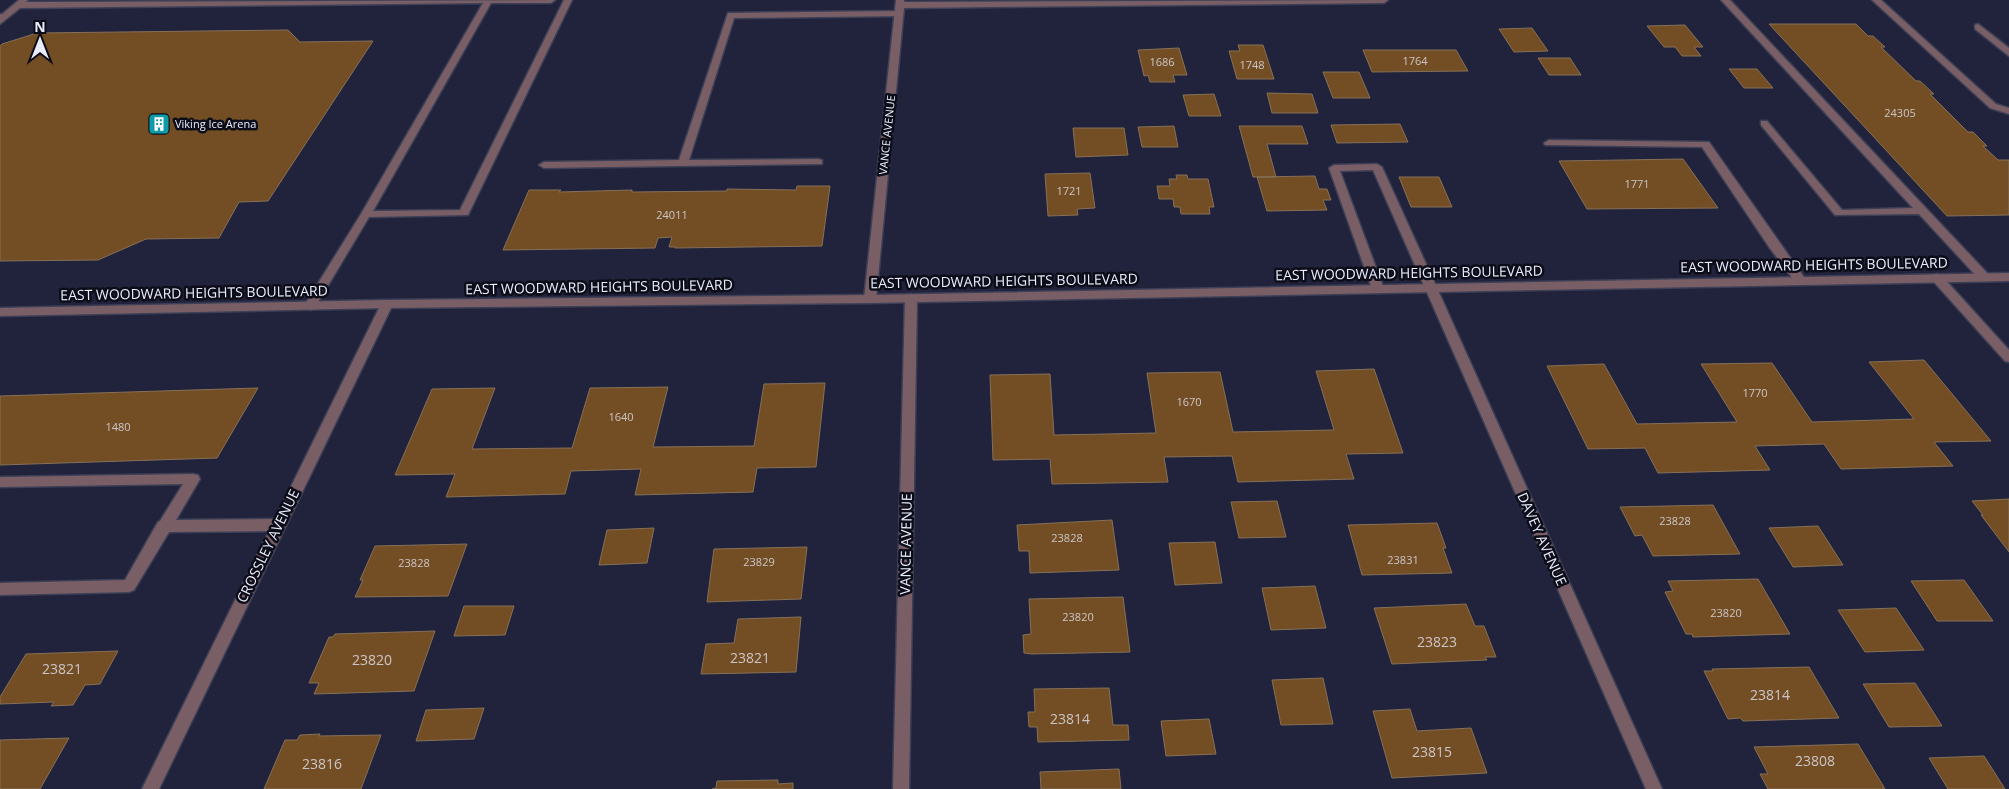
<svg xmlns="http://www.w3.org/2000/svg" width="2009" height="789" font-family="'Open Sans',sans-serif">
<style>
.building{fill:#734e24;stroke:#867058}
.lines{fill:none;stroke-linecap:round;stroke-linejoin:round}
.service-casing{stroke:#3c3f56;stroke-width:3}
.minor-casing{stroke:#3c3f56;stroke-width:3}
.tertiary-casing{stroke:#3c3f56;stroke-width:3}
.service{fill:#795f65;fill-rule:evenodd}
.minor{fill:#795f65;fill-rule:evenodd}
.tertiary{fill:#795f65;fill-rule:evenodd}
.labels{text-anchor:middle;stroke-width:5;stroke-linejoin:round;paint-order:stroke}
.number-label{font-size:11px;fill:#ccc5c7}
.far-poi-label{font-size:11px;fill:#eaedfd;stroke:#0c0d18;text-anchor:start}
.far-street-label{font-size:11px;fill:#eaedfd;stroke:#0c0d18}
.street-label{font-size:14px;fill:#eaedfd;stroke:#0c0d18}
.near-number-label{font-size:14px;fill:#ccc5c7}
</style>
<rect width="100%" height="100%" fill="#20233b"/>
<path class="building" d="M 1769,24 L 1856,24 L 1868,36 L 1873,36 L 1885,47 L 1881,47 L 1916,81 L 1920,81 L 1934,94 L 1930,94 L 1968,132 L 1973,132 L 1987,146 L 1983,146 L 1998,160 L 2009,160 L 2009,215 L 1947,216 Z
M 1685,25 L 1703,47 L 1694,47 L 1701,56 L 1682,56 L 1675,47 L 1664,47 L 1647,26 Z
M 1532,28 L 1548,51 L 1514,52 L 1499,29 Z
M 288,30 L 300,42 L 373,41 L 268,201 L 239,202 L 219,238 L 146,239 L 98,260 L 0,261 L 0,46 L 2,44 L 37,33 Z
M 1238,45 L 1263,45 L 1274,79 L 1237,79 L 1229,51 L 1240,51 Z
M 1179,48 L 1187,75 L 1173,75 L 1175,82 L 1150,82 L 1148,75 L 1144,76 L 1138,50 Z
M 1363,50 L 1456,50 L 1468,71 L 1372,72 Z
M 1538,58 L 1570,58 L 1581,75 L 1549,75 Z
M 1729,69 L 1757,69 L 1773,88 L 1744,88 Z
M 1323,72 L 1359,72 L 1370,98 L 1333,98 Z
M 1267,93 L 1312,94 L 1318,113 L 1272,113 Z
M 1214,94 L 1221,116 L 1189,116 L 1183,95 Z
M 1400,124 L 1408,142 L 1337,143 L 1331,125 Z
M 1174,126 L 1178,147 L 1142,147 L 1138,127 Z
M 1239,126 L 1302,126 L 1308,144 L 1267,144 L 1276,177 L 1253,177 Z
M 1073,128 L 1124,128 L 1128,155 L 1076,157 Z
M 1683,159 L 1718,208 L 1587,209 L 1559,161 Z
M 1090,173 L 1095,208 L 1077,209 L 1078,215 L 1048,216 L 1045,174 Z
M 1176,175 L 1187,175 L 1188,179 L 1208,179 L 1214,207 L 1209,207 L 1210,214 L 1181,214 L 1180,207 L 1174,207 L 1173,199 L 1159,199 L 1157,186 L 1170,186 L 1169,179 L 1177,179 Z
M 1315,176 L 1319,189 L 1327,189 L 1331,200 L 1323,200 L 1327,210 L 1267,211 L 1257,177 Z
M 1399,177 L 1439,177 L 1452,207 L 1411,207 Z
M 797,186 L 830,186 L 822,246 L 675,248 L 675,247 L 669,247 L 672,237 L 658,238 L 655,248 L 503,250 L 529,190 L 561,190 L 559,192 L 632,190 L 632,192 L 727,191 L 727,189 L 796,190 Z
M 1924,360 L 1991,441 L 1934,442 L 1953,466 L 1841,469 L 1824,444 L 1755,446 L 1770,470 L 1658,473 L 1645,448 L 1588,449 L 1547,366 L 1604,364 L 1637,424 L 1737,422 L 1701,364 L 1772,363 L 1812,422 L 1914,419 L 1869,362 Z
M 1374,369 L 1403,453 L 1346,454 L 1354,479 L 1238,482 L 1232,456 L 1164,457 L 1168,482 L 1052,484 L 1050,459 L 993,460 L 990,375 L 1050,374 L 1054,435 L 1156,433 L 1147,373 L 1220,372 L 1233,432 L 1334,430 L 1316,371 Z
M 825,383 L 816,467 L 757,468 L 753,492 L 635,495 L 641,469 L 571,471 L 565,494 L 446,497 L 455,474 L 395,475 L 432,389 L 495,388 L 472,449 L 572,448 L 590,388 L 668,387 L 653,447 L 754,446 L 764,384 Z
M 258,388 L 217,458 L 0,465 L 0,396 Z
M 2009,499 L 2009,552 L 1981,515 L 1983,515 L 1972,501 Z
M 1277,501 L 1286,537 L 1239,538 L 1231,502 Z
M 1713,505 L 1740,554 L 1653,556 L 1642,535 L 1635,536 L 1620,507 Z
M 1112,520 L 1119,570 L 1030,573 L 1029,551 L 1019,551 L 1017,525 Z
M 1437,523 L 1446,548 L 1443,548 L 1452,573 L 1362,575 L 1348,525 Z
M 1818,526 L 1843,565 L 1793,567 L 1769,528 Z
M 654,528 L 647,563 L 599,565 L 607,530 Z
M 1215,542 L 1222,583 L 1175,585 L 1169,543 Z
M 467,544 L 448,596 L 355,597 L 363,580 L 360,580 L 375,546 Z
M 807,547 L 801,599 L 707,602 L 714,549 Z
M 1758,579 L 1790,634 L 1693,637 L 1692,634 L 1686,634 L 1665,592 L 1673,591 L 1668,581 Z
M 1964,580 L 1993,621 L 1937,621 L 1911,581 Z
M 1315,586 L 1326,628 L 1271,630 L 1262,588 Z
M 1123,597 L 1130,652 L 1032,654 L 1024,653 L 1023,635 L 1031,634 L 1029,599 Z
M 1466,604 L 1475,626 L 1484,626 L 1496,657 L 1485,657 L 1487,660 L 1392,664 L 1374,608 Z
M 464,606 L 514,606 L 505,635 L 454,636 Z
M 1896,608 L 1924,650 L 1865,652 L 1838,610 Z
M 801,617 L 796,672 L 701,674 L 706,644 L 734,643 L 738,619 Z
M 435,631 L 414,691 L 314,694 L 319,683 L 309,683 L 329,637 L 333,637 L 335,634 Z
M 118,651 L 100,684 L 85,685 L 73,705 L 51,706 L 54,702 L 0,704 L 0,697 L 26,654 Z
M 1809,667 L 1839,718 L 1743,721 L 1740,718 L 1728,719 L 1704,671 L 1713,671 L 1712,669 Z
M 1323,678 L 1333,724 L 1281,725 L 1272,680 Z
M 1915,683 L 1942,726 L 1889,727 L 1863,684 Z
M 1109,688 L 1113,725 L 1128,725 L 1129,740 L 1038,742 L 1037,727 L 1029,727 L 1028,712 L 1035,712 L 1034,689 Z
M 484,708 L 474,739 L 416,741 L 426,710 Z
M 1410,709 L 1417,731 L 1471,728 L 1487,773 L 1392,778 L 1373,711 Z
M 1209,719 L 1216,754 L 1166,756 L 1161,721 Z
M 320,734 L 319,736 L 381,735 L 361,789 L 264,789 L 285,740 L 297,740 L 300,735 Z
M 69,738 L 40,789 L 0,789 L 0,740 Z
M 1858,744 L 1885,789 L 1768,789 L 1760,774 L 1768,774 L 1754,747 Z
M 1984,756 L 2005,789 L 1948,789 L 1929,758 Z
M 1119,769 L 1121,789 L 1041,789 L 1040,772 Z
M 778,780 L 778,784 L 793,783 L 793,789 L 712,789 L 716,788 L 717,781 Z"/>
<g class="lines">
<g class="service-casing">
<path id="service" d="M 19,0 L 28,0 L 26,2 L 555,0 L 551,3 L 491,3 L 373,211 L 460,210 L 564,0 L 572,0 L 468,215 L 369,217 L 314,309 L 310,310 L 304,306 L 361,214 L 483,3 L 20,8 L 0,24 L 0,16 Z
M 1721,0 L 1730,0 L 1989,275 L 1991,278 L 1989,281 L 1981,281 L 1919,214 L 1835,215 L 1761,125 L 1761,121 L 1767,121 L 1842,210 L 1913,208 Z
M 1872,0 L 1881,0 L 1996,104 L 2009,108 L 2009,114 L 1990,108 Z
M 899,11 L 902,12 L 902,16 L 734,18 L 689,160 L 818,159 L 822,160 L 822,164 L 544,168 L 539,165 L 544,162 L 679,160 L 728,13 Z
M 1978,24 L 2009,48 L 2009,56 L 1975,29 L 1975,25 Z
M 1549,140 L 1709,142 L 1806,280 L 1800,284 L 1796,283 L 1769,247 L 1702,147 L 1545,145 L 1544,143 Z
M 1377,164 L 1382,167 L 1437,288 L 1435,291 L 1427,291 L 1425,288 L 1373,170 L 1340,171 L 1384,289 L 1378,293 L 1372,289 L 1329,168 L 1334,165 Z
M 193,474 L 198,475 L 200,479 L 176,520 L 278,519 L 283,521 L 285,525 L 283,529 L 278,531 L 169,532 L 134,590 L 129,592 L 0,595 L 0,583 L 125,580 L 158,522 L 160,521 L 183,484 L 0,487 L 0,477 Z"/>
</g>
<g class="minor-casing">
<path id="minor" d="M 896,0 L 904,0 L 904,2 L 1388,0 L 1384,3 L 904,8 L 876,299 L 870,303 L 864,299 Z
M 0,14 L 7,15 L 8,17 L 0,20 Z
M 1937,274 L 1941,275 L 2009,350 L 2009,362 L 2005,361 L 1933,281 L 1931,278 L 1933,275 Z
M 1431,284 L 1437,288 L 1662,789 L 1646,789 L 1425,288 Z
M 911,294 L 917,298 L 909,789 L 893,789 L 905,298 Z
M 387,300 L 393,304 L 159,789 L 142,789 L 381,304 Z"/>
</g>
<g class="tertiary-casing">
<path id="tertiary" d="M 2009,273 L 2009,281 L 870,303 L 387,308 L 0,316 L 0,308 L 387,300 L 870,295 Z"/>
</g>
<use href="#service" class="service"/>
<use href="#minor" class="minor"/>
<use href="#tertiary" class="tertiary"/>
</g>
<defs>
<g id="building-square" transform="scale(1.125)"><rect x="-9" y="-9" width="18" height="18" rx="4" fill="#0f9aa8" stroke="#0c0d18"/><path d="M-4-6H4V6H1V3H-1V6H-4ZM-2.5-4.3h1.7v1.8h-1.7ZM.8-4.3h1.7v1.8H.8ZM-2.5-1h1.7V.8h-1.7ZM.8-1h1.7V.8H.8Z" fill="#fff"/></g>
</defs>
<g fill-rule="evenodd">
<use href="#building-square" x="159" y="124"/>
</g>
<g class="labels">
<g class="number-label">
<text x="1415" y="65">1764</text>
<text x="1162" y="66">1686</text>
<text x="1252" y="69">1748</text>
<text x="1900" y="117">24305</text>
<text x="1637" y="188">1771</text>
<text x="1069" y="195">1721</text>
<text x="672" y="219">24011</text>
<text x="1755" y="397">1770</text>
<text x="1189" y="406">1670</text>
<text x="621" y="421">1640</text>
<text x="118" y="431">1480</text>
<text x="1675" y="525">23828</text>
<text x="1067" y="542">23828</text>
<text x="1403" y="564">23831</text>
<text x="759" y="566">23829</text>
<text x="414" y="567">23828</text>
<text x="1726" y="617">23820</text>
<text x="1078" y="621">23820</text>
</g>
<g class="far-poi-label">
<text x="175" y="128">Viking Ice Arena</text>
</g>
<g class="far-street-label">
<text transform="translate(887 135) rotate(-84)" y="4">VANCE AVENUE</text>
</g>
<g class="street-label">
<text transform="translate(1814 265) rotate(-1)" y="5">EAST WOODWARD HEIGHTS BOULEVARD</text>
<text transform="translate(1409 273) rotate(-1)" y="5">EAST WOODWARD HEIGHTS BOULEVARD</text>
<text transform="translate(1004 281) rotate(-1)" y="5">EAST WOODWARD HEIGHTS BOULEVARD</text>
<text transform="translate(599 287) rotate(-1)" y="5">EAST WOODWARD HEIGHTS BOULEVARD</text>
<text transform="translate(194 293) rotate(-1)" y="5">EAST WOODWARD HEIGHTS BOULEVARD</text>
<text transform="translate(1542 539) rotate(66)" y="5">DAVEY AVENUE</text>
<text transform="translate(906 544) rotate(-89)" y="5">VANCE AVENUE</text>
<text transform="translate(268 546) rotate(-64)" y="5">CROSSLEY AVENUE</text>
</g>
<g class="near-number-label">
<text x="1437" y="647">23823</text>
<text x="750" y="663">23821</text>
<text x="372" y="665">23820</text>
<text x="62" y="674">23821</text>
<text x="1770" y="700">23814</text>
<text x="1070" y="724">23814</text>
<text x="1432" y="757">23815</text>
<text x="1815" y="766">23808</text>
<text x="322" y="769">23816</text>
</g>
</g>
<g transform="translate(40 40)" stroke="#0c0d18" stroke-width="4" paint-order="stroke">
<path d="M0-4L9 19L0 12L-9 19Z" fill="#eaedfd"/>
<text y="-8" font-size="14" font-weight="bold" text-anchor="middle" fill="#eaedfd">N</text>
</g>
</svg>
